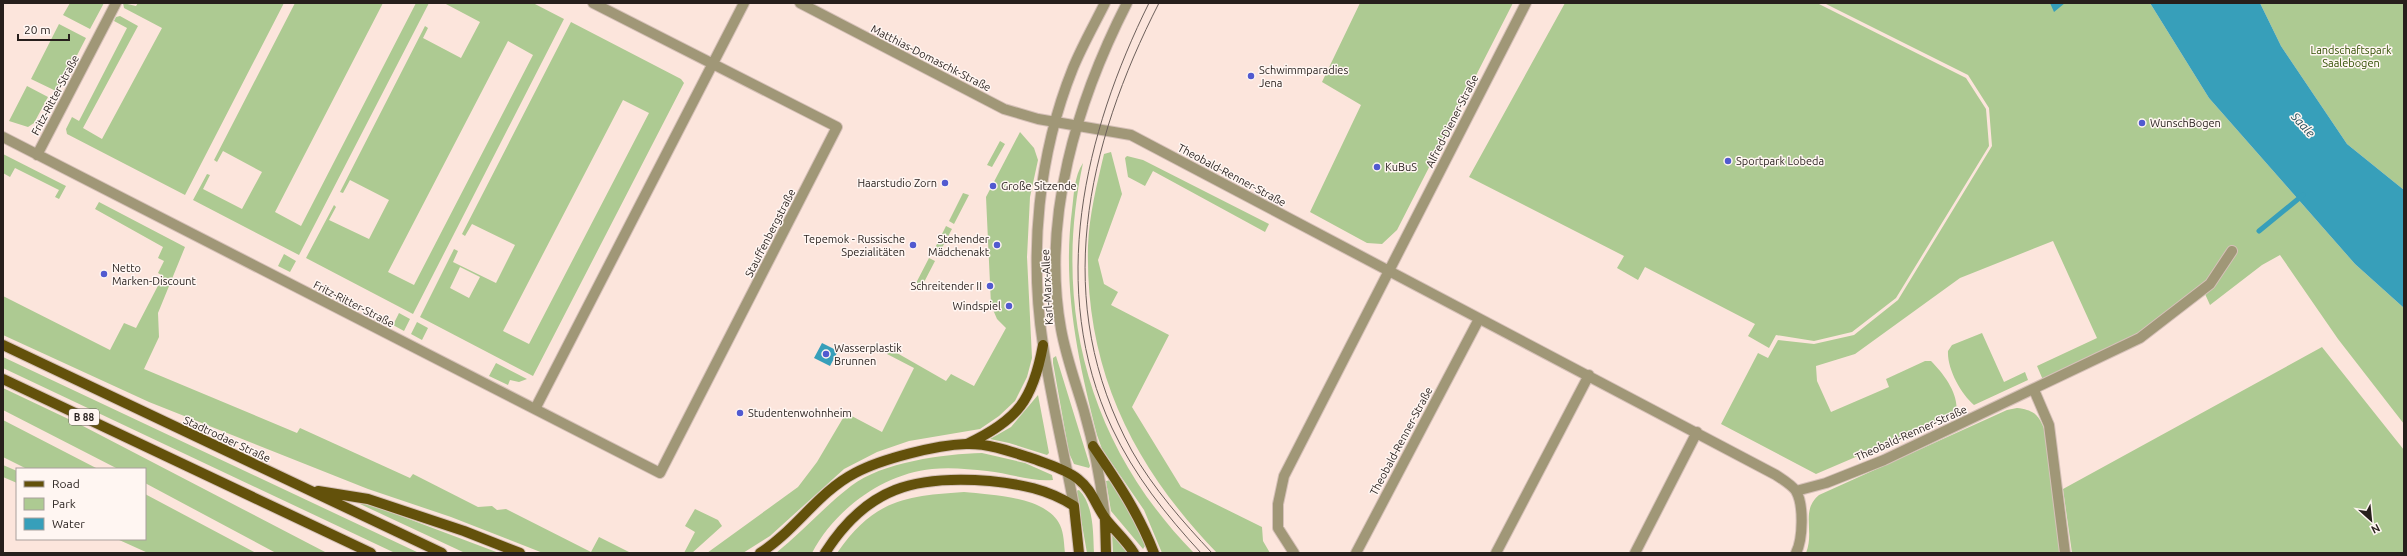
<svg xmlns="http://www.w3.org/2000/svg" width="2407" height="556" font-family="Ubuntu,sans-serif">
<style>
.green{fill:#adca92;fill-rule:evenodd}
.water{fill:#379fba}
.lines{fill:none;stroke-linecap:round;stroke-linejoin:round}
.stream{stroke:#379fba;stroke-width:5}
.minor-casing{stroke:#d6c1b9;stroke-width:12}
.major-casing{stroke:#d6c1b9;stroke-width:12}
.minor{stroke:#a09777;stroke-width:10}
.major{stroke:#63510b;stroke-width:10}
.tram{stroke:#6c5f5a;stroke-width:1}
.poi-dot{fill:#515ad0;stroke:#fff6f2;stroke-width:1.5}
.labels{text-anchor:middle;stroke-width:3;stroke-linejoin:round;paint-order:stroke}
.shield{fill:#fff6f2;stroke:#68605c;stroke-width:1}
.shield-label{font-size:10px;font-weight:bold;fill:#271f1c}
.park-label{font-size:11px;fill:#314f01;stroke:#fff6f2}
.street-label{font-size:11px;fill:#271f1c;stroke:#fff6f2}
.poi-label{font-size:11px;fill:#271f1c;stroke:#fff6f2;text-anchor:start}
.water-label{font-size:12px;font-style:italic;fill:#1c4854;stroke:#fff6f2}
</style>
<rect width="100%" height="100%" fill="#fce5dc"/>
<path class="green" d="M 70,3 L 104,3 L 90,29 L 63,15 Z
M 123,3 L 136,6 L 138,3 L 284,3 L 185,195 L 67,134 L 66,129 L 72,117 L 79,121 L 127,28 L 114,21 L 116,17 L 120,16 L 138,26 L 83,128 L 102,139 L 162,28 L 124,8 Z
M 295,3 L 383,3 L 275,212 L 301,226 L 416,3 L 429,3 L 299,255 L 193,200 L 207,174 L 210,175 L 203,189 L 242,209 L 262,172 L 223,151 L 217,162 L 214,160 Z
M 444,3 L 533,3 L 564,19 L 413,314 L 306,258 L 334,205 L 336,207 L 329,220 L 369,239 L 389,200 L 350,180 L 343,193 L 340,192 L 425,26 L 428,28 L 423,38 L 461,58 L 480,22 ZM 508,41 L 533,55 L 414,285 L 388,272 Z
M 1360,3 L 1513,3 L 1397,230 L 1382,244 L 1367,243 L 1310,212 L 1361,105 L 1322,82 Z
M 1565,3 L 1817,3 L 1966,78 L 1986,109 L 1989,146 L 1896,298 L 1852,332 L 1814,341 L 1776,335 L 1769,348 L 1748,336 L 1755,324 L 1645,267 L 1638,280 L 1617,268 L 1624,256 L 1469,177 Z
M 1824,3 L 2150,3 L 2209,98 L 2355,264 L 2404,308 L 2404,424 L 2338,339 L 2280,255 L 2262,265 L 2210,305 L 2201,285 L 2138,335 L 2043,380 L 2037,366 L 2097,338 L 2053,241 L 1960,278 L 1855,354 L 1816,366 L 1817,381 L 1831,412 L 1889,387 L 1886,379 L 1925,361 L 1931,361 C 1944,374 1960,395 1956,414 L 1816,474 L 1721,424 L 1758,353 L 1768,358 L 1778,340 L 1814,344 L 1854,335 L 1898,300 L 1992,146 L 1989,108 L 1968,75 Z
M 2260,3 L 2404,3 L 2404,190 L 2347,144 L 2281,46 Z
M 571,22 L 681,79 L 684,83 L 533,376 L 420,317 L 454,249 L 458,251 L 453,262 L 496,283 L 515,245 L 472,224 L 465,236 L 462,234 ZM 623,100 L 649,113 L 529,344 L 503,331 ZM 460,267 L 480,277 L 469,298 L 450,288 Z
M 59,24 L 86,38 L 58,92 L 31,79 Z
M 27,86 L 48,97 L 34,123 L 28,127 L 9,121 Z
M 1020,132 L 1034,148 L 1038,160 L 1030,197 L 1027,257 L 1032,358 L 1027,377 L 1015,401 L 999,416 L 980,429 L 909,441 L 877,452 L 844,469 L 770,536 L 743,553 L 707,553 L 798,487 L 817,462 L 846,413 L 882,432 L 914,368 L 887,354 L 890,349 L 946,381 L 951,374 L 974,386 L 1006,328 L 997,319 L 991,305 L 986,197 Z
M 1000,141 L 1005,144 L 992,167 L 987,165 Z
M 1111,152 L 1122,194 L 1098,260 L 1104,284 L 1118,292 L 1111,305 L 1169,335 L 1132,407 L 1181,487 L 1262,527 L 1263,541 L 1270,553 L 1217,553 C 1133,466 1085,370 1088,246 C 1089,215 1097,184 1104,154 Z
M 3,154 L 66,186 L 59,199 L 55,197 L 59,190 L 15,168 L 10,177 L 3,173 Z
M 1127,156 L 1143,160 L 1269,224 L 1265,232 L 1153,171 L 1145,186 L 1128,177 L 1125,158 Z
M 1083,163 C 1052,309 1089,446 1194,553 L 1162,553 L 1144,510 L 1102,449 L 1097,435 C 1078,360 1062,288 1072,210 C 1074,195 1074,176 1083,163 Z
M 963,193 L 969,195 L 954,224 L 949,221 Z
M 99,202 L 185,247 L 158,313 L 159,337 L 144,369 L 297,433 L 300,428 L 410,478 L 413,474 L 478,507 L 492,506 L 497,510 L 506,509 L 591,552 L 599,537 L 631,553 L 543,553 L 451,517 L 368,489 L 149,402 L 3,335 L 3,296 L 110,350 L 124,323 L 136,328 L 163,276 L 158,273 L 164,261 L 158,258 L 163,247 L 95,209 Z
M 946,226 L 952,229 L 937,257 L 932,254 Z
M 284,254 L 296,261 L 290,272 L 278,266 Z
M 929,258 L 935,261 L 920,290 L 914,287 Z
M 399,313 L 410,319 L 404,331 L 393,325 Z
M 417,322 L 428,328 L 422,340 L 411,334 Z
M 1982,333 L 2004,382 L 2025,372 L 2028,380 L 1974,405 C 1961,394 1947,369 1948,351 L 1952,345 Z
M 2322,347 L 2404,450 L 2404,553 L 2072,553 L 2063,489 Z
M 1056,356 L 1090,466 L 1089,468 L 1074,464 L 1069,453 L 1053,363 L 1053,358 Z
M 3,357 L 419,553 L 395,553 L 3,368 Z
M 496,363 L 527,379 L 519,382 L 510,380 L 508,385 L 489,376 Z
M 3,388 L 81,425 L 327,553 L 276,553 L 145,483 L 145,469 L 118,469 L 3,410 Z
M 1038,395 L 1049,453 L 1047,455 L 1009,443 L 990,439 L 1011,427 Z
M 2017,408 C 2036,410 2040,417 2046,434 L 2062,553 L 1806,553 C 1815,531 1800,511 1819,495 L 2007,410 Z
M 3,420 L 98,469 L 27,469 L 3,457 Z
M 982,453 L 1025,463 L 1052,475 L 1053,480 C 1032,482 1008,473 987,471 C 969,469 950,467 932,469 C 883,474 835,509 812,553 L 776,553 C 802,532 825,506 851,486 C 882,462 944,454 982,453 Z
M 3,465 L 17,471 L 17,483 L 3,477 Z
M 1111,480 L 1133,516 L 1145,546 L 1143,549 L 1111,511 L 1106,481 Z
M 1079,490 C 1094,505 1093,533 1094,553 L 1087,553 L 1076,491 Z
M 964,492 C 992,495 1046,496 1060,525 C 1064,533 1064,545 1065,553 L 837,553 C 874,500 904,496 964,492 Z
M 145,494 L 256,553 L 148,553 L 117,539 L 145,539 Z
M 361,501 L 499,553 L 465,553 L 360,504 Z
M 695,509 L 718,520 L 722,526 L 692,553 L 684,553 L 695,532 L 685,526 Z
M 1112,533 L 1127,553 L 1113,553 Z"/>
<path class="water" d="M 2050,3 L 2065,3 L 2054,12 Z
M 2150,3 L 2260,3 L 2281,46 L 2347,144 L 2404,190 L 2404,308 L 2355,264 L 2209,98 Z
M 822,343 L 838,351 L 830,366 L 814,358 Z"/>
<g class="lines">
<path class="stream" d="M 2259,231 L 2303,195"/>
<g class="minor-casing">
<path id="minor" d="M 800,3 L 1004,109 L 1038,119 L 1131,135 L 1776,475 C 1782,479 1792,485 1796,491 C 1804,505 1803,539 1796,553
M 3,137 L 660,473 L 837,127 L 593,3
M 37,155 L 116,3
M 2034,390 L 2049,425 L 2065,553
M 535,409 L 744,3
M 1796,491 L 1826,483 L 1884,460 L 2140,338 L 2210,284 L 2232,251
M 1074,506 C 1064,452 1051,399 1043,345 C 1029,253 1038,155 1073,68 C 1082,46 1094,25 1105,3
M 1105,518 C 1101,481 1094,446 1084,411 C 1076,384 1066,357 1061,329 C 1041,219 1077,101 1127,3
M 1294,553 L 1278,528 L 1278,504 L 1284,476 L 1526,3
M 1356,553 L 1479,319
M 1496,553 L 1589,375
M 1635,553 L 1697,432"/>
</g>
<g class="major-casing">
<path id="major" d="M 3,345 L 442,553
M 3,379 L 371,553
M 967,444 C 1018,420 1033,400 1043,345
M 1093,446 C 1117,481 1139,514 1154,553
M 318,491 L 368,499 L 464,531 L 520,553
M 1105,518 L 1106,553
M 760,553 C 795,531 818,492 855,473 C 881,459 936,445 966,444 C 990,443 1015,453 1037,460 C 1050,465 1067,470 1078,479 C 1092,490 1095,504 1105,518 C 1114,530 1126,540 1134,553
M 825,553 C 867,487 915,475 990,481 C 1020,484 1048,489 1074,506 L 1079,553"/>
</g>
<use href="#minor" class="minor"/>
<use href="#major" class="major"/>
<path class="tram" d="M 1149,3 C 1084,134 1047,289 1112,428 C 1134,475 1166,515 1201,553
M 1159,3 C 1086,146 1050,302 1132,451 C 1153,488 1183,522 1212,553"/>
</g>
<g class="poi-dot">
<circle cx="1251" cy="76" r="4"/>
<circle cx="2142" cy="123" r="4"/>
<circle cx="1728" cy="161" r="4"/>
<circle cx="1377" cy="167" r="4"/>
<circle cx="945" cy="183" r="4"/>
<circle cx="993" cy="186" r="4"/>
<circle cx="913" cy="245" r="4"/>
<circle cx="997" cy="245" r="4"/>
<circle cx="104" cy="274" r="4"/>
<circle cx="990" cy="286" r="4"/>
<circle cx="1009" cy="306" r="4"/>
<circle cx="826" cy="354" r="4"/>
<circle cx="740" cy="413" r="4"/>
</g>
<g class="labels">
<rect class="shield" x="69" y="409" width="30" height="16" rx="3"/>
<g class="shield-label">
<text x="84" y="421">B 88</text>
</g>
<g class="park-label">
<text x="2351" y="54">Landschaftspark<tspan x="2351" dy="13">Saalebogen</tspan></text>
</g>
<g class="street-label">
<text transform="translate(931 58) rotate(27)" y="4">Matthias-Domaschk-Straße</text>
<text transform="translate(55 95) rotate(-62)" y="4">Fritz-Ritter-Straße</text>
<text transform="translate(1452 121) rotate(-63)" y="4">Alfred-Diener-Straße</text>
<text transform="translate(1232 175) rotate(28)" y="4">Theobald-Renner-Straße</text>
<text transform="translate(770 233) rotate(-63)" y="4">Stauffenbergstraße</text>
<text transform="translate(1047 287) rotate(-93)" y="4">Karl-Marx-Allee</text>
<text transform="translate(354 304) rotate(27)" y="4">Fritz-Ritter-Straße</text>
<text transform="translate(1911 433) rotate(-24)" y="4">Theobald-Renner-Straße</text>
<text transform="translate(227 439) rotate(25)" y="4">Stadtrodaer Straße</text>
<text transform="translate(1401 441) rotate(-62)" y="4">Theobald-Renner-Straße</text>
</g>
<g class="poi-label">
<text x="1259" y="74">Schwimmparadies<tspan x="1259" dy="13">Jena</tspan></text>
<text x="2150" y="127">WunschBogen</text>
<text x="1736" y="165">Sportpark Lobeda</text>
<text x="1385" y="171">KuBuS</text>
<text x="937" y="187" text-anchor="end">Haarstudio Zorn</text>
<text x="1001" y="190">Große Sitzende</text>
<text x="905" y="243" text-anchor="end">Tepemok - Russische<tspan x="905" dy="13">Spezialitäten</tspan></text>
<text x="989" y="243" text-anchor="end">Stehender<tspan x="989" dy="13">Mädchenakt</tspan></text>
<text x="112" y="272">Netto<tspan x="112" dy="13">Marken-Discount</tspan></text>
<text x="982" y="290" text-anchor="end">Schreitender II</text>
<text x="1001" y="310" text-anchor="end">Windspiel</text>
<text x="834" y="352">Wasserplastik<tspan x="834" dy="13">Brunnen</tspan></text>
<text x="748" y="417">Studentenwohnheim</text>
</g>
<g class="water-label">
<text transform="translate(2303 125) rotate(47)" y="4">Saale</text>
</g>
</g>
<rect width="2407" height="556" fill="none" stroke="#271f1c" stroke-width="8"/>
<rect x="16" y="468" width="130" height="72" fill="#fff6f2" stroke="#a9a09c"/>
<rect x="24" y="481" width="20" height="6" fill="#63510b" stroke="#a9a09c"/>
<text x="52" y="488" font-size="12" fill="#271f1c">Road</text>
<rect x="24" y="498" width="20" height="12" fill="#adca92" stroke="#a9a09c"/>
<text x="52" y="508" font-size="12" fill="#271f1c">Park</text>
<rect x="24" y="518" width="20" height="12" fill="#379fba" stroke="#a9a09c"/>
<text x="52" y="528" font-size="12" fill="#271f1c">Water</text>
<g transform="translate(2371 520) rotate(153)" stroke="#fff6f2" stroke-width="3" paint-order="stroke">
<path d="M0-3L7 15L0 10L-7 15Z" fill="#271f1c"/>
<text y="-6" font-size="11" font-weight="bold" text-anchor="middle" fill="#271f1c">N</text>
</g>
<path d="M18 34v6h51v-6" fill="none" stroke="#271f1c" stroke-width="2"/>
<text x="24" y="34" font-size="12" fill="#271f1c" stroke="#fff6f2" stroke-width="3" paint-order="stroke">20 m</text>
</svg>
